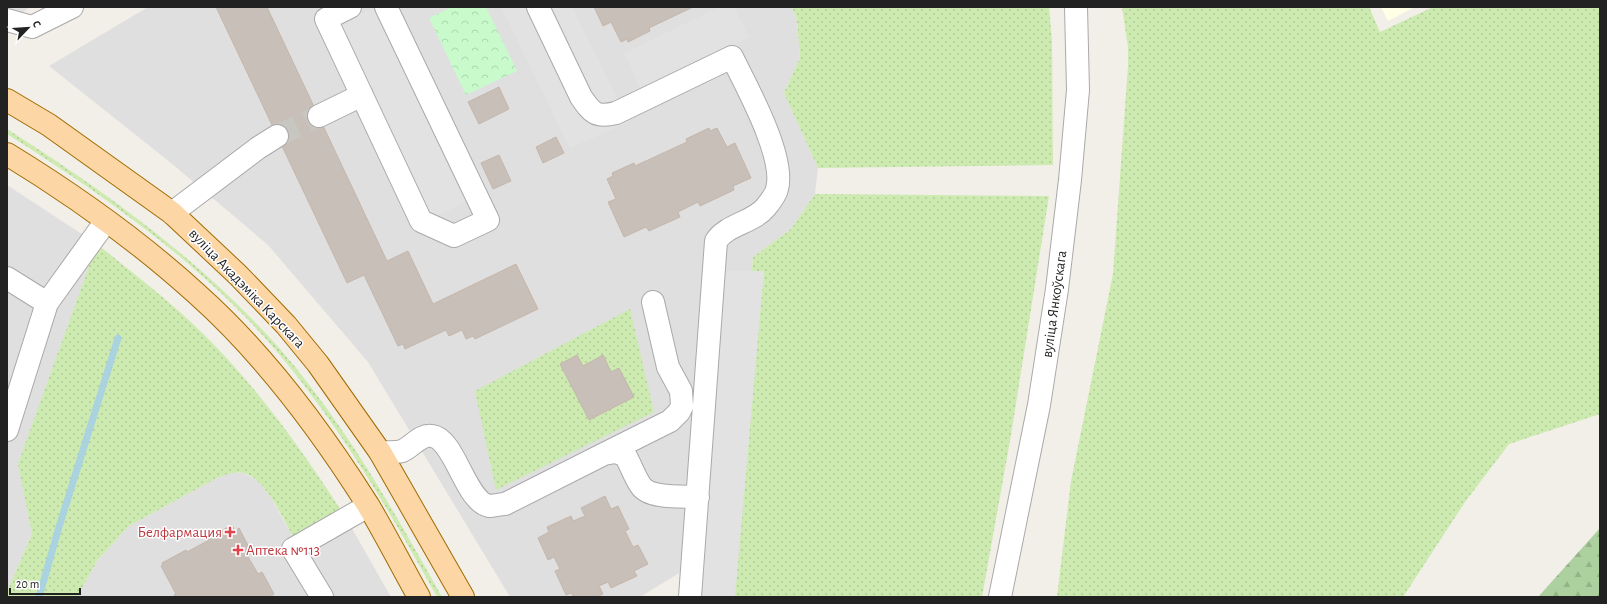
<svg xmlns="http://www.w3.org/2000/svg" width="1607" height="604" font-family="'Alegreya Sans',sans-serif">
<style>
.residential{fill:#e0dfdf}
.education{fill:#ffffe5}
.grass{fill:url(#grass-dots);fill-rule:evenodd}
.forest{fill:url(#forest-firs)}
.park{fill:url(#park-crowns)}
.parking{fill:#e2e2e2}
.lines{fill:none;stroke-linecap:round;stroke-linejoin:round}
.stream{stroke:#aad3df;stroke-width:7}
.building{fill:#c7bfb8;stroke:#c4b6ab}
.minor-tunnel{stroke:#c8c6c1;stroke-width:22;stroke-dasharray:22 11;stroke-linecap:butt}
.minor-casing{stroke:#a9a9a9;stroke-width:24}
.major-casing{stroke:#a06b00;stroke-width:24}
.minor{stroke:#fff;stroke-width:22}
.major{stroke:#fcd6a4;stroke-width:22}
.health-dot{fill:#e0444e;stroke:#fff;stroke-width:1.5}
.labels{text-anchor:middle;stroke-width:3;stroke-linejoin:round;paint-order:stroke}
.street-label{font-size:15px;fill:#222;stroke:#fff}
.health-label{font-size:15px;fill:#be3a42;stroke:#fff;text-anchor:end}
</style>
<defs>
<pattern id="grass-dots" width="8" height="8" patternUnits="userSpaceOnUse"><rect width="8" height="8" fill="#cdebb0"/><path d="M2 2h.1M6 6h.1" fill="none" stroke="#b0c997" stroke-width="1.8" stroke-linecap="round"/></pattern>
<pattern id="forest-firs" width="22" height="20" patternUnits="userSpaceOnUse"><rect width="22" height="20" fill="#add19e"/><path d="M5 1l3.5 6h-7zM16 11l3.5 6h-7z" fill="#95b388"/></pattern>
<pattern id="park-crowns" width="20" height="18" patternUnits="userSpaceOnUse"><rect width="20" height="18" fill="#c8facc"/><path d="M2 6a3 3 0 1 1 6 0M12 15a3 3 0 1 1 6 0" fill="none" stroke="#acd6af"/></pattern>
</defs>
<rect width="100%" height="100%" fill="#f2efe9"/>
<path class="residential" d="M 7,7 L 30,7 L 19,15 Z
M 148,7 L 792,7 L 797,20 L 800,58 L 784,93 L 818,168 L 815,194 L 791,229 L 753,257 L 730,542 L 640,597 L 510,597 L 368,362 L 268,245 L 171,163 L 49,66 Z
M 7,185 L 97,244 L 19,464 L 32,534 L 7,592 Z
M 230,473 L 244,473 L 258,481 L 270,496 L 298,546 L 346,518 L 391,597 L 77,597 L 97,561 L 129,526 L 217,478 Z"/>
<path class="education" d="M 1381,7 L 1415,7 L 1388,21 Z"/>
<path class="grass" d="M 792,7 L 1049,7 L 1052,41 L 1053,165 L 818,168 L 784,93 L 800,58 L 797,20 Z
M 1122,7 L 1369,7 L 1380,32 L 1433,7 L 1600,7 L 1600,414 L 1509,444 L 1465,502 L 1403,597 L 1057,597 L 1071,481 L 1113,274 L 1128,66 L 1128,47 Z
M 7,129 C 106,192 202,261 280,349 C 345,424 394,511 442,597 L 437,597 C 390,512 342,429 279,354 C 204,265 105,196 7,134 Z
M 815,194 L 1049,196 L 1011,435 L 982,597 L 723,597 L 730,542 L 753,257 L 791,229 Z
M 97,244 C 125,267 154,289 181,313 C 247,372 299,445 346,518 L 298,546 C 286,526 268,480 244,473 C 235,471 225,475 217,478 L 129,526 L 97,561 L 77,597 L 7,597 L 7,592 L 32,534 L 18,464 Z
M 630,309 L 654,412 L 496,490 L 475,391 ZM 577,355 L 583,366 L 603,356 L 611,372 L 619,368 L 634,397 L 589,420 L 560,364 Z"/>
<path class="forest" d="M 1600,528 L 1600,597 L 1538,597 Z"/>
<path class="park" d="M 452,7 L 486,7 L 517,71 L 466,95 L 429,18 Z"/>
<path class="parking" d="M 374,7 L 400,7 L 488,191 L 430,219 L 337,24 Z
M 501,7 L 572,7 L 629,122 L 570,148 Z
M 719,7 L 734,7 L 749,37 L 641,91 L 625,53 Z
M 723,271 L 764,271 L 735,597 L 700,597 Z"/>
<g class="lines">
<path class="stream" d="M 39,597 L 59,527 L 118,338"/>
</g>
<path class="building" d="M 216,7 L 267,7 L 387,261 L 408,251 L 433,304 L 516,264 L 538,309 L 475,339 L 473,336 L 466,339 L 462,330 L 449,336 L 446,330 L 405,349 L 403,344 L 398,346 L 364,275 L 347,283 Z
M 594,7 L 693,7 L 649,28 L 650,31 L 628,42 L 627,39 L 621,42 L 611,22 L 603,26 Z
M 499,87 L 509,109 L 479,124 L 468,102 Z
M 709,128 L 710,131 L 717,128 L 727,147 L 735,143 L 751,178 L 733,186 L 734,190 L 700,206 L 698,202 L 678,212 L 680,217 L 649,231 L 646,227 L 624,237 L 608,202 L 616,199 L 607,179 L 613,176 L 612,173 L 634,163 L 635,166 L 687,142 L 686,139 Z
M 556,137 L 564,153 L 543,163 L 536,147 Z
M 499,155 L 511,181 L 493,189 L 481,163 Z
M 577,355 L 583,366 L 603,355 L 611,372 L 619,368 L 634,397 L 589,420 L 560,364 Z
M 605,496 L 611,509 L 618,506 L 629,529 L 625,531 L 633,547 L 638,545 L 648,564 L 634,571 L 637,576 L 611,588 L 608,582 L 599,586 L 603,594 L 597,597 L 574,597 L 571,593 L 566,595 L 555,571 L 560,569 L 554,557 L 548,560 L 538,538 L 549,532 L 547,527 L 571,516 L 573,521 L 585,516 L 581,508 Z
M 232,525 L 235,531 L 239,528 L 252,553 L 247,555 L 258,574 L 262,572 L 274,594 L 270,597 L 175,597 L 174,595 L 176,594 L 161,566 L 163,565 L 162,563 L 186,550 L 187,552 L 209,540 L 208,538 Z"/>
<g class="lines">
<path class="minor-tunnel" d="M 277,136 L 319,116"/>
<g class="minor-casing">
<path id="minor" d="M 350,7 L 326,19 L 421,221 L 454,236 L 488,220 L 386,7
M 538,7 L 581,97 C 592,113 596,118 616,113 L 732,57 C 746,86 786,157 777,189 C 776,194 770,202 766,207 C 753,223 727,224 716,241 L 690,597
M 7,20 L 32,27 L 72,7
M 319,116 L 362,95
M 172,213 L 258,148 L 277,136
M 7,278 L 47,303
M 7,430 L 47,303 L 106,221
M 380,452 C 387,452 396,453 402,451 C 412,447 420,434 432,436 C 455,439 465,501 489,506 C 494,506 500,504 505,504 L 604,454 L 615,452 L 625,455 C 631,465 634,476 641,486 C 650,499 683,496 698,497
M 604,454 L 670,421 L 679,412 L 682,406 L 681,391 L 668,367 L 653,302
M 322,597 L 293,549 L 368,506
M 1000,597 L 1039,405 L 1057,289 L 1070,180 L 1078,90 L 1076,7"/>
</g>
<g class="major-casing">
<path id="major" d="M 7,100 L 49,125 L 172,213 L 238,275 L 286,325 L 318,364 L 380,452 L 463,597
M 7,154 C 74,195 140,242 198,295 C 265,355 320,429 368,505 C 386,535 402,567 419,597"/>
</g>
<use href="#minor" class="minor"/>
<use href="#major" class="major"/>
</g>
<g class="health-dot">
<path d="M228 526h4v4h4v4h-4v4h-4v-4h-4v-4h4z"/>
<path d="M236 544h4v4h4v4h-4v4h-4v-4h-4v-4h4z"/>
</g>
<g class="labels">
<g class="street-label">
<text transform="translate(247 288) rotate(46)" y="5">вуліца Акадэміка Карскага</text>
<text transform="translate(1054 304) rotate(-82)" y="5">вуліца Янкоўскага</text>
</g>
<g class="health-label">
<text x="222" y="537">Белфармация</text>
<text x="246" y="555" text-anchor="start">Аптека №113</text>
</g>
</g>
<rect width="1607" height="604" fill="none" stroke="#222222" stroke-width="16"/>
<g transform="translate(28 28) rotate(65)" stroke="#ffffff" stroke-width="3" paint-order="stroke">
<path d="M0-3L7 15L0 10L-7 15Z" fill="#222222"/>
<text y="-6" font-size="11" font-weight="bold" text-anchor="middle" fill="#222222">С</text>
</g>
<path d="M10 588v6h70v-6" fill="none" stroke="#222222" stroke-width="2"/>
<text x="16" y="588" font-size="12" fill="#222222" stroke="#ffffff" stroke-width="3" paint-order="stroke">20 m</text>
</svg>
